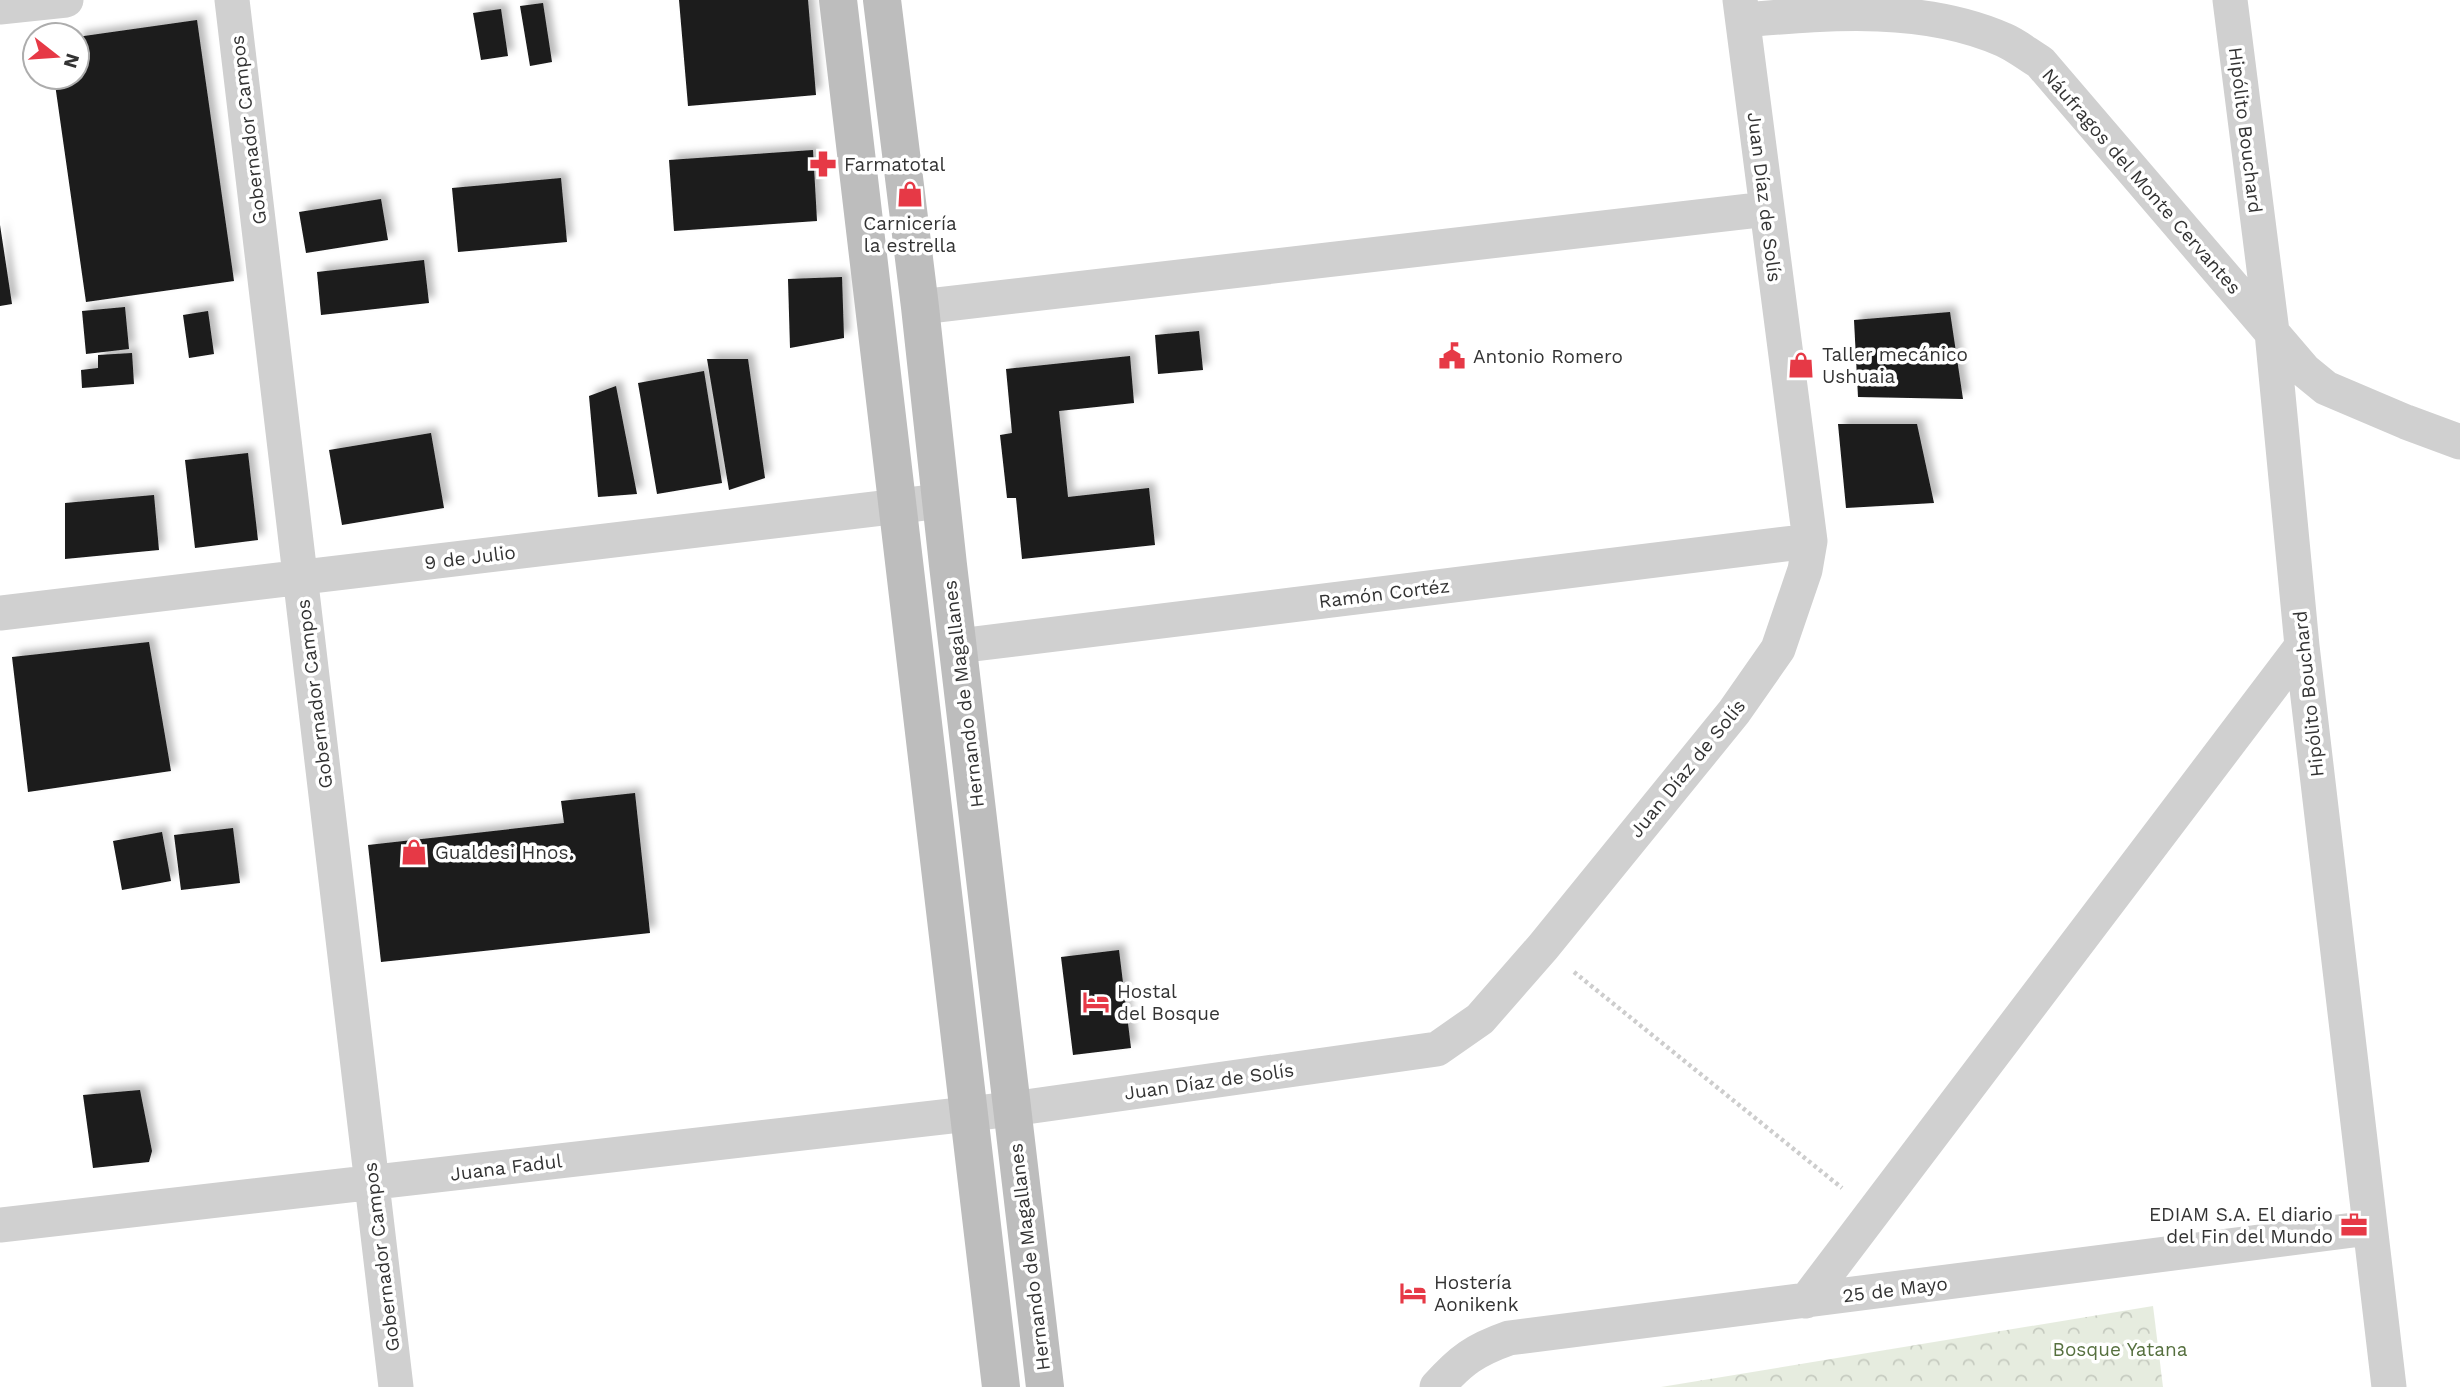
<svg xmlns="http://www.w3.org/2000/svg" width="2460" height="1387" font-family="'Work Sans',sans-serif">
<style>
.forest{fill:url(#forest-crowns)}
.building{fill:#1a1a1a;filter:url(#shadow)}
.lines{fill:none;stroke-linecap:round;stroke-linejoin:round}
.path{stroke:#cdcdcd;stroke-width:4.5;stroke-dasharray:3.5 3.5;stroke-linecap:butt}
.street{stroke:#d0d0d0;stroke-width:35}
.secondary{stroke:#bdbdbd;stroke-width:38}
.labels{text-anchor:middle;stroke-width:7;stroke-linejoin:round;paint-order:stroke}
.street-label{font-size:19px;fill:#333;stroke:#fff}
.poi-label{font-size:19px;fill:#333;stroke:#fff;text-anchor:start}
.park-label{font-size:19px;fill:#56703f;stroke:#fff}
</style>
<defs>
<pattern id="forest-crowns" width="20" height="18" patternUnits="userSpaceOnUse" patternTransform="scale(1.75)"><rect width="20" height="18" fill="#e6ecdf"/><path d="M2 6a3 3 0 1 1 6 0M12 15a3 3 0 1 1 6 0" fill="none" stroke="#c6cbc0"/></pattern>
<filter id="shadow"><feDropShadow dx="6" dy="-6" stdDeviation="3.5" flood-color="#0004"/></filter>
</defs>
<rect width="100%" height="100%" fill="#fff"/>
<path class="forest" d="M 2153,1306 L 2163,1387 L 1661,1387 Z"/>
<path class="building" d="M 679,0 L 808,0 L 816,95 L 688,106 Z
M 543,3 L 552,62 L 530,66 L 520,6 Z
M 501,9 L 508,56 L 481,60 L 473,13 Z
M 197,20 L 234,281 L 86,302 L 54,77 L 77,77 L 77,37 Z
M 813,150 L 817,221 L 674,231 L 669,160 Z
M 561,178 L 567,242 L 458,252 L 452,188 Z
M 381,199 L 388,240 L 306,253 L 299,212 Z
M 0,225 L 12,304 L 0,306 Z
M 424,260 L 429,303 L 321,315 L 317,272 Z
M 842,277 L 844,338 L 790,348 L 788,279 Z
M 125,307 L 129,349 L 86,354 L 82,311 Z
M 208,311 L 214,354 L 189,358 L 183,315 Z
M 1950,312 L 1963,399 L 1858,397 L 1854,320 Z
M 1199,331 L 1203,370 L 1158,374 L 1155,335 Z
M 132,353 L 134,384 L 82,388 L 81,370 L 98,368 L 98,355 Z
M 1130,356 L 1134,403 L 1059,411 L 1068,497 L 1149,488 L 1155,545 L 1022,559 L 1016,498 L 1007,498 L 1000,435 L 1012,433 L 1006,369 Z
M 707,359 L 748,359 L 765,478 L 729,490 Z
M 704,371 L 722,483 L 657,494 L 638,383 Z
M 616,386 L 637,494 L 598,497 L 589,396 Z
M 1838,424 L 1917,424 L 1934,503 L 1846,508 Z
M 431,433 L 444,508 L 342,525 L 329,450 Z
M 248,453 L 258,540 L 195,548 L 185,460 Z
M 154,495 L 159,550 L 65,559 L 65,503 Z
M 149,642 L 171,771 L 28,792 L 12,657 Z
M 635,793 L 650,933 L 381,962 L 368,845 L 564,823 L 561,801 Z
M 233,828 L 240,883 L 181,890 L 174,835 Z
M 162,832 L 171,881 L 122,890 L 113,841 Z
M 1119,950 L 1131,1048 L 1073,1055 L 1061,957 Z
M 140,1090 L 152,1151 L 149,1162 L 93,1168 L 83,1095 Z"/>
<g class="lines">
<path class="path" d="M 1574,972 L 1842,1188"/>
<path class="street" d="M 232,0 L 396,1387
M 2230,0 L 2272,332 L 2302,646 L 2389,1387
M 0,7 L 66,0
M 1743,20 C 1828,13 1923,4 2004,40 C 2016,45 2028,55 2040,62 L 2304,370 L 2326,388 L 2406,422 L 2460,442
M 920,307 L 1767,209
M 0,613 L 941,501
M 958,646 L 1810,541
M 0,1225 L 1012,1109 L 1437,1049 L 1480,1019 L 1543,947 L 1734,712 L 1778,649 L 1805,570 L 1810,541 L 1740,0
M 1806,1301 L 2302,646
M 1437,1387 C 1461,1360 1475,1350 1509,1338 L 2369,1228"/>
<path class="secondary" d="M 838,0 L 1001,1387
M 882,0 L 920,307 L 948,565 L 1045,1387"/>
</g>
<defs>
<g id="pharmacy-bare" transform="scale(2.1)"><path d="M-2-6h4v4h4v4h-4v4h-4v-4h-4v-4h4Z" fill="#e63946" stroke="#fff" stroke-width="2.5" paint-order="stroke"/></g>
<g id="shop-bare" transform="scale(2.1)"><path d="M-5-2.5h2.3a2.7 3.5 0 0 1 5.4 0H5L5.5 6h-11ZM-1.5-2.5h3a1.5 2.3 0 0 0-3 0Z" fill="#e63946" stroke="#fff" stroke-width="2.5" paint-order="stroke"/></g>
<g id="civic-bare" transform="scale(2.1)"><path d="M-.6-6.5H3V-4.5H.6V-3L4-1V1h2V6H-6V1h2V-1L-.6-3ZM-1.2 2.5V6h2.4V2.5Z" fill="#e63946" stroke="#fff" stroke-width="2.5" paint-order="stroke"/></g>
<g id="hotel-bare" transform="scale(2.1)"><path d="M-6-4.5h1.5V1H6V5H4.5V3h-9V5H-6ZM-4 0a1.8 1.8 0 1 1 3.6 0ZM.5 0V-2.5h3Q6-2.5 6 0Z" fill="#e63946" stroke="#fff" stroke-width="2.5" paint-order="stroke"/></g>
<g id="office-bare" transform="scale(2.1)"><path d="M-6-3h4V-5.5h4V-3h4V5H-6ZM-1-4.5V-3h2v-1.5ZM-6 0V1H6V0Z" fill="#e63946" stroke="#fff" stroke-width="2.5" paint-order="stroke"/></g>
</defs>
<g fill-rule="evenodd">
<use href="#pharmacy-bare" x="823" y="164"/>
<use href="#shop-bare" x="910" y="194"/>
<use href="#civic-bare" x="1452" y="356"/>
<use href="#shop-bare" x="1801" y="365"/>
<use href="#shop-bare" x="414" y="852"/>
<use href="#hotel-bare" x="1096" y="1002"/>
<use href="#office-bare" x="2354" y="1225"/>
<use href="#hotel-bare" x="1413" y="1293"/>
</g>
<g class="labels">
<g class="street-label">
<text transform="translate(248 130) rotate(-97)" y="7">Gobernador Campos</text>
<text transform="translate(2246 130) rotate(83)" y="7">Hipólito Bouchard</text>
<text transform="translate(2142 181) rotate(49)" y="7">Náufragos del Monte Cervantes</text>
<text transform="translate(1765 197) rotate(83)" y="7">Juan Díaz de Solís</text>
<text transform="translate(470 557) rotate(-7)" y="7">9 de Julio</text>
<text transform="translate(1384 593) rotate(-7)" y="7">Ramón Cortéz</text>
<text transform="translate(314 694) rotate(-97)" y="7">Gobernador Campos</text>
<text transform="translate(963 694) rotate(-97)" y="7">Hernando de Magallanes</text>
<text transform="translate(2308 694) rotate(-96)" y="7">Hipólito Bouchard</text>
<text transform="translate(1687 768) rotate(-51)" y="7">Juan Díaz de Solís</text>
<text transform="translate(1209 1081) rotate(-8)" y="7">Juan Díaz de Solís</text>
<text transform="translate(506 1167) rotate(-7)" y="7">Juana Fadul</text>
<text transform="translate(381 1257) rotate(-97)" y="7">Gobernador Campos</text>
<text transform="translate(1029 1257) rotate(-97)" y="7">Hernando de Magallanes</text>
<text transform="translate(1895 1289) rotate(-7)" y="7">25 de Mayo</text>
</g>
<g class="poi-label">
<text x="844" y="171">Farmatotal</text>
<text x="910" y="230" text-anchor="middle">Carnicería<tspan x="910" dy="22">la estrella</tspan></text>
<text x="1822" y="361">Taller mecánico<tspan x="1822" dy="22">Ushuaia</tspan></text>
<text x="1473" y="363">Antonio Romero</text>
<text x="435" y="859">Gualdesi Hnos.</text>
<text x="1117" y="998">Hostal<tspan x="1117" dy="22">del Bosque</tspan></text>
<text x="2333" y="1221" text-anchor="end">EDIAM S.A. El diario<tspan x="2333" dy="22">del Fin del Mundo</tspan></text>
<text x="1434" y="1289">Hostería<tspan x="1434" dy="22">Aonikenk</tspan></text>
</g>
<g class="park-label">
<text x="2120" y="1356">Bosque Yatana</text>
</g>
</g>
<g transform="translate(56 56) rotate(107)"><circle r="33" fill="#ffffff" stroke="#adadad" stroke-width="2"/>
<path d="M0-5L12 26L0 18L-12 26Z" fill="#e63946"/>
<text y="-10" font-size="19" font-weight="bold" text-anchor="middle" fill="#333333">N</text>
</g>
</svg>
